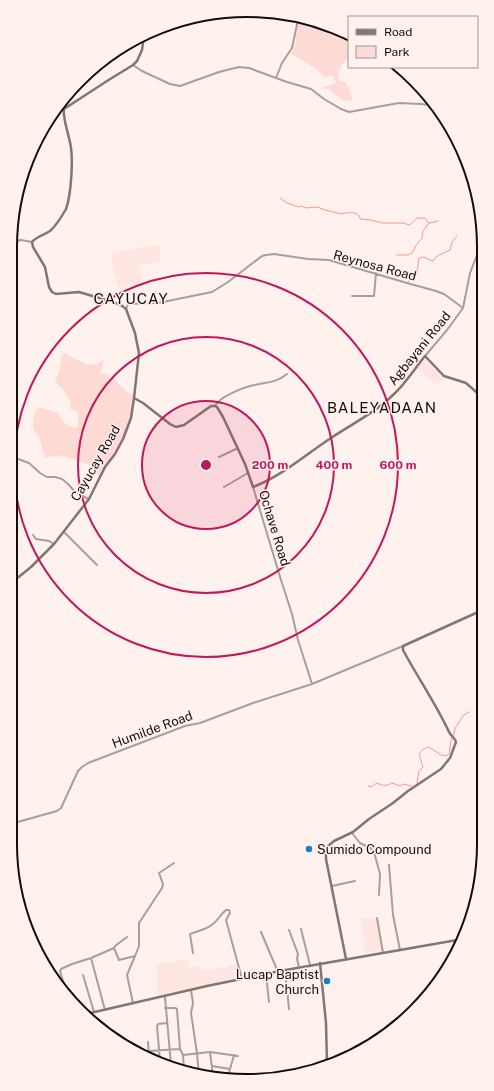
<svg xmlns="http://www.w3.org/2000/svg" width="494" height="1091" font-family="'Public Sans',sans-serif">
<style>
.built{fill:#ffe6e1}
.green{fill:#fddbd4}
.lines{fill:none;stroke-linecap:round;stroke-linejoin:round}
.stream{stroke:#f89987;stroke-width:1}
.street{stroke:#a89e9c;stroke-width:2}
.secondary{stroke:#837572;stroke-width:2.5}
.ring{fill:none;stroke:#c2185b;stroke-width:2}
.poi-dot{fill:#187ec9;stroke:#fff1ee;stroke-width:1.5}
.labels{text-anchor:middle;stroke-width:3;stroke-linejoin:round;paint-order:stroke}
.street-label{font-size:13px;fill:#140c0b;stroke:#fff1ee}
.poi-label{font-size:13px;fill:#140c0b;stroke:#fff1ee;text-anchor:start}
.quarter-label{font-size:15px;letter-spacing:1px;fill:#140c0b;stroke:#fff1ee}
.rim{fill:none;stroke:#140c0b;stroke-width:2}
.centre{fill:#c2185b;stroke:#fff1ee;stroke-width:2}
.ring-label{font-size:12px;text-anchor:middle;font-weight:bold;fill:#c2185b;stroke:#fff1ee;stroke-width:3;stroke-linejoin:round;paint-order:stroke}
</style>
<rect width="100%" height="100%" fill="#fff1ee"/>
<path class="built" d="M 159,245 L 161,261 L 139,265 L 142,284 L 118,288 L 113,267 L 112,255 L 113,252 Z
M 426,356 L 445,377 L 436,386 L 417,368 Z
M 377,918 L 383,951 L 365,953 L 361,919 Z
M 188,959 L 190,968 L 200,966 L 203,971 L 238,964 L 242,978 L 157,995 L 157,963 L 175,962 Z"/>
<path class="green" d="M 299,20 C 313,23 340,25 349,36 L 349,58 C 340,65 338,69 339,81 L 346,82 L 353,100 L 343,101 L 329,89 L 322,88 L 336,83 L 333,75 L 325,77 C 315,67 304,61 291,54 L 295,46 Z
M 64,353 L 89,365 L 97,364 L 104,359 L 101,373 L 111,377 L 130,394 L 135,395 C 133,412 131,429 122,444 C 115,456 106,466 101,479 L 92,466 L 74,459 L 56,455 L 55,457 L 51,456 L 45,458 L 39,437 L 33,428 L 33,421 L 36,410 L 38,407 C 42,408 54,411 58,413 C 61,418 63,423 69,426 C 71,426 73,427 75,428 L 78,427 L 78,414 L 76,410 L 71,410 L 70,407 L 71,403 L 62,388 L 55,382 L 60,369 L 62,355 Z"/>
<g class="lines">
<path class="stream" d="M 280,198 L 287,203 L 299,207 L 301,206 L 306,208 L 317,207 L 325,210 L 342,214 L 344,213 L 350,213 L 351,212 C 355,213 359,214 360,219 L 371,220 L 382,223 L 404,223 L 409,225 L 411,224 L 417,218 L 425,218 L 428,222 L 430,223 L 438,221
M 397,255 L 408,255 L 412,253 L 417,244 L 422,238 L 423,231 L 429,223
M 408,282 L 417,273 L 419,258 L 423,257 L 433,261 L 437,256 L 450,250 L 452,242 L 457,236
M 417,783 L 419,771 L 423,767 C 420,757 415,751 429,747 L 441,755 L 446,756 L 449,754 L 451,740 L 454,734 L 455,728 L 464,715 L 469,712
M 368,786 L 371,787 L 377,783 C 383,786 387,786 392,783 L 400,786 L 403,784 L 412,786"/>
<path class="street" d="M 133,65 L 142,71 L 170,84 L 180,86 L 219,72 L 239,67 L 249,68 L 287,82 L 311,89 L 324,99 L 341,109 L 349,112 L 399,103 L 421,104 L 437,106
M 276,78 L 282,63 L 292,48 L 298,20
M 11,242 L 21,240 L 32,242
M 352,296 L 374,296 L 376,273
M 126,309 L 128,304 L 158,303 L 212,292 L 228,282 L 262,256 L 266,255 L 274,254 L 308,259 L 329,260 L 339,263 L 407,283 L 436,291 L 444,294 L 463,308
M 425,356 L 447,330 L 463,308 L 470,273 L 481,245
M 215,406 C 219,397 244,387 254,385 C 267,382 276,383 287,374
M 10,456 L 29,463 L 40,473 L 47,477 L 55,477 L 62,479 L 68,484 L 76,493 L 89,499
M 219,457 L 238,448
M 224,487 L 248,473
M 253,487 L 281,580 L 292,614 L 298,640 L 312,684
M 64,532 L 97,565
M 33,535 L 36,539 L 49,541 L 54,544
M 10,614 L 15,616
M 352,833 L 360,843 L 372,849 L 374,852 L 380,874 L 379,895
M 10,838 C 15,834 11,830 12,825 L 14,823 L 57,811 L 61,808 L 78,771 L 82,767 L 88,763 L 185,726 L 200,723 L 253,703 L 312,684 L 403,646
M 389,865 L 393,915 L 400,950
M 332,886 L 355,881
M 377,918 L 383,953
M 301,929 L 310,965
M 289,930 L 298,954 L 297,959 L 299,967
M 261,932 L 278,972
M 114,948 L 115,946 L 127,937
M 193,953 L 190,934 C 197,931 206,930 213,924 C 218,920 221,914 226,910 L 229,910 L 230,913 L 226,920 L 242,979
M 135,956 L 139,946 L 139,923 L 162,888 L 163,884 L 159,873 L 174,863
M 91,958 L 105,1010
M 285,970 L 289,1009
M 266,974 L 269,1002
M 83,975 L 94,1012
M 191,990 L 193,1003 L 191,1013 L 197,1053 L 199,1076
M 165,997 L 171,1065
M 69,1000 L 60,971 L 61,969 L 72,964 L 91,958 L 114,948 L 119,960 L 135,956 L 127,975 L 133,1003
M 165,1008 L 175,1008 L 177,1009 L 180,1049 L 183,1055 L 184,1070
M 148,1042 L 149,1057
M 149,1051 L 180,1049
M 210,1052 L 213,1076
M 183,1055 L 210,1052 L 238,1056
M 160,1061 L 157,1026 L 158,1024 L 167,1023
M 212,1066 L 230,1069
M 228,1076 L 234,1055"/>
<path class="secondary" d="M 134,398 L 143,403 L 170,424 L 176,427 L 184,425 L 211,406 L 215,406 L 217,407 L 223,417 L 245,464 L 253,487 C 282,476 305,455 331,438 C 352,424 376,412 394,394 C 406,383 415,368 425,356 L 444,376 L 466,383 L 483,398
M 10,584 L 31,567 L 54,544 L 89,499 L 105,467 L 115,454 L 123,439 L 131,418 L 134,398 L 139,353 L 135,333 L 126,309 L 121,305 L 106,300 L 79,292 L 56,294 L 52,292 L 49,287 L 45,267 L 33,247 L 32,242 C 36,237 44,235 50,231 C 56,226 62,216 66,209 C 71,196 73,162 71,148 C 70,138 62,117 64,109 L 107,81 L 133,65 L 137,61 L 142,50 L 144,36
M 346,959 L 326,859 L 326,854 L 327,847 L 334,841 L 353,832 L 369,819 L 393,803 L 408,791 L 441,769 L 450,758 L 456,742 C 455,738 451,736 449,732 C 436,704 418,678 403,650 L 403,646 L 476,613 L 483,609
M 320,963 L 326,1023 L 327,1064
M 86,1014 L 207,986 L 280,971 L 463,939"/>
</g>
<circle cx="206" cy="465" r="64" fill="#c2185b" fill-opacity=".12"/>
<g class="ring">
<circle cx="206" cy="465" r="64"/>
<circle cx="206" cy="465" r="128"/>
<circle cx="206" cy="465" r="192"/>
</g>
<g class="poi-dot">
<circle cx="309" cy="849" r="4"/>
<circle cx="327" cy="981" r="4"/>
</g>
<g class="labels">
<g class="street-label">
<text transform="translate(375 265) rotate(15)" y="5">Reynosa Road</text>
<text transform="translate(419 348) rotate(-51)" y="5">Agbayani Road</text>
<text transform="translate(95 463) rotate(-60)" y="5">Cayucay Road</text>
<text transform="translate(275 528) rotate(73)" y="5">Ochave Road</text>
<text transform="translate(152 729) rotate(-20)" y="5">Humilde Road</text>
</g>
<g class="poi-label">
<text x="317" y="854">Sumido Compound</text>
<text x="319" y="979" text-anchor="end">Lucap Baptist<tspan x="319" dy="15">Church</tspan></text>
</g>
<g class="quarter-label">
<text x="131" y="304">CAYUCAY</text>
<text x="382" y="413">BALEYADAAN</text>
</g>
</g>
<path d="M0 0H494V1091H0ZM247 17H247A230 230 0 0 1 477 247V844A230 230 0 0 1 247 1074H247A230 230 0 0 1 17 844V247A230 230 0 0 1 247 17Z" fill="#fff1ee" fill-rule="evenodd"/>
<path class="rim" d="M247 17H247A230 230 0 0 1 477 247V844A230 230 0 0 1 247 1074H247A230 230 0 0 1 17 844V247A230 230 0 0 1 247 17Z"/>
<circle cx="206" cy="465" r="6" class="centre"/>
<g class="ring-label">
<text x="270" y="469">200 m</text>
<text x="334" y="469">400 m</text>
<text x="398" y="469">600 m</text>
</g>
<rect x="348" y="16" width="130" height="52" fill="#fff1ee" stroke="#a19593"/>
<rect x="356" y="29" width="20" height="6" fill="#837572" stroke="#a19593"/>
<text x="384" y="36" font-size="12" fill="#140c0b">Road</text>
<rect x="356" y="46" width="20" height="12" fill="#fddbd4" stroke="#a19593"/>
<text x="384" y="56" font-size="12" fill="#140c0b">Park</text>
</svg>
